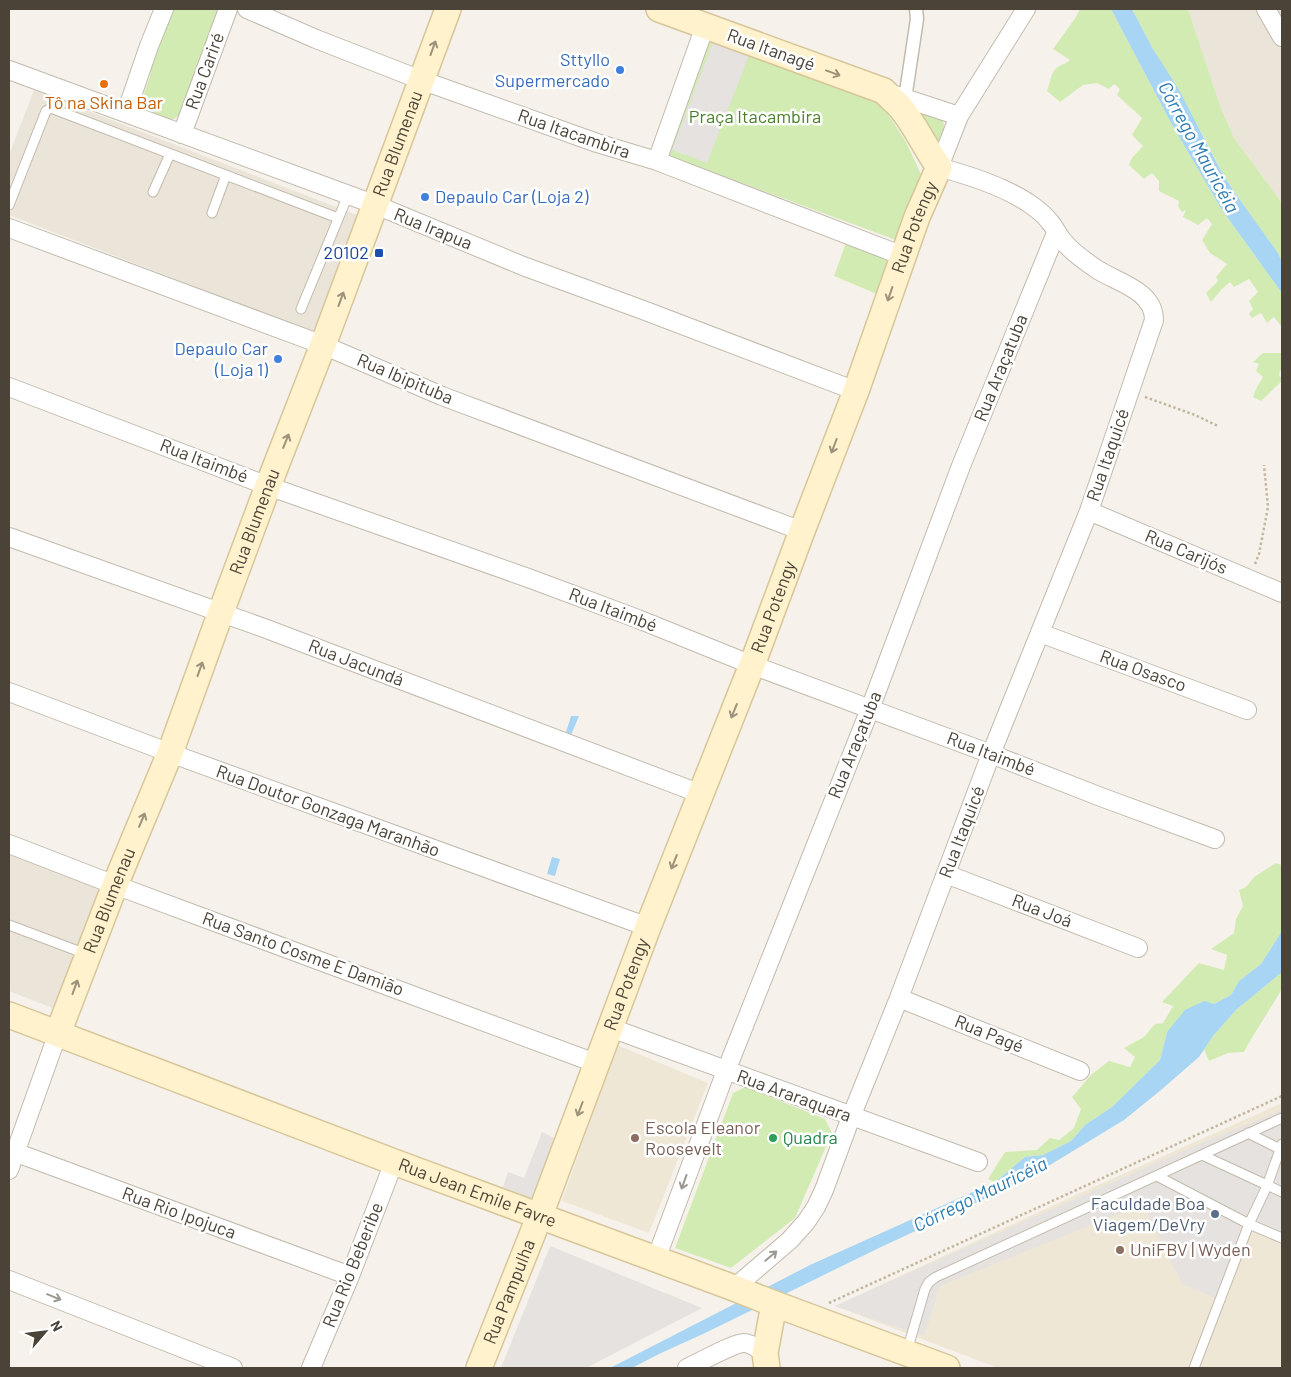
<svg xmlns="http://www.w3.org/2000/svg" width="1291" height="1377" font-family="Barlow,sans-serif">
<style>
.residential{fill:#eae4d9}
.education{fill:#efe7d5}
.green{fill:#d2ebb3}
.parking{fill:#e5e2df}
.water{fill:#a7d5f3}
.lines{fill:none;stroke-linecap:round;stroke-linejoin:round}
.service-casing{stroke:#c2baad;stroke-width:11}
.pedestrian-casing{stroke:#c2baad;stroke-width:15}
.minor-casing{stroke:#c2baad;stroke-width:20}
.secondary-casing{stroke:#d7c69a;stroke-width:28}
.path{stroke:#c4b69e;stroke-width:2.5;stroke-dasharray:2.5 2.5;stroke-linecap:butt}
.service{stroke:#fff;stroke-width:9}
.pedestrian{stroke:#fff;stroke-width:12}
.minor{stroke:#fff;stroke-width:18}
.secondary{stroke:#fff2cc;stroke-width:25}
.oneway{stroke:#9c927b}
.oneway2{stroke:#9c9892}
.shop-dot{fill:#3f7fe0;stroke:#fff;stroke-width:2}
.food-dot{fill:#e8710a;stroke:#fff;stroke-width:2}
.transit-dot{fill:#1a4fb4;stroke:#fff;stroke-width:2}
.education-dot{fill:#8d6e63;stroke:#fff;stroke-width:2}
.leisure-dot{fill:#2e9e5b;stroke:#fff;stroke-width:2}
.service-dot{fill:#5c6f8a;stroke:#fff;stroke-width:2}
.labels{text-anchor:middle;stroke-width:5;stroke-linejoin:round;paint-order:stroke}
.street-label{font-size:18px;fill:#4b4338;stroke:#fff}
.shop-label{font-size:18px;fill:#366cbe;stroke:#fff;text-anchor:end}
.food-label{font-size:18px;fill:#c56008;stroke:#fff}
.park-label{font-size:18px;fill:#4a8028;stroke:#fff}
.transit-label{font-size:18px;fill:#164399;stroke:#fff;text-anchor:end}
.education-label{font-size:18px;fill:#785e54;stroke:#fff;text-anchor:start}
.leisure-label{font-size:18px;fill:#27864d;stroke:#fff;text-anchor:start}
.service-label{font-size:18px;fill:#4e5e75;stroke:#fff;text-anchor:end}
.water-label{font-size:19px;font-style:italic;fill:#2b7bb2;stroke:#fff}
</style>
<rect width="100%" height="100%" fill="#f6f2eb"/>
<path class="residential" d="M 1188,9 L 1282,9 L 1282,203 L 1234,138 L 1220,106 Z
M 34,90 L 362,217 L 316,333 L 9,215 L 9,155 Z
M 9,852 L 103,888 L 55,1009 L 9,991 Z"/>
<path class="education" d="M 617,1045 L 708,1083 L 649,1233 L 562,1201 Z
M 1282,1103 L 1282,1368 L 998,1368 L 835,1306 L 1078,1194 Z"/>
<path class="green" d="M 170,9 L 226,9 L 180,115 C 176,118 173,120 169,120 C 161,119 145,109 141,102 L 150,76 L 153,58 Z
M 1080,9 L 1111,9 L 1171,123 L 1222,210 L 1282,293 L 1282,327 L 1274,317 L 1267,323 L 1261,313 L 1252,318 L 1249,314 L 1253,309 L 1249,301 L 1258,292 L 1249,279 L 1234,287 L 1230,282 L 1223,288 L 1211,302 L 1206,293 L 1218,281 L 1216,277 L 1227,264 L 1210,253 L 1202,240 L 1212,224 L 1207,218 L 1198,225 L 1183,217 L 1186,210 L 1182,212 L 1178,206 L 1179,201 L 1159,191 L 1159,181 L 1152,173 L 1144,179 L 1129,165 L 1132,158 L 1143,146 L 1132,135 L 1142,118 L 1117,95 L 1120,89 L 1114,84 L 1109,89 L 1097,83 L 1083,85 L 1060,102 L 1047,91 C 1050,83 1051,71 1058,67 C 1062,64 1066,64 1070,60 L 1053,49 L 1076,17 Z
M 1132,9 L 1188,9 L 1220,106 L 1234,138 L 1282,203 L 1282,262 L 1278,253 L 1248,212 L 1221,171 L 1204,137 L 1153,49 Z
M 710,28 L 868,95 L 886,111 L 906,142 L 925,183 L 896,240 L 669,156 L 665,146 Z
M 905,109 L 938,114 L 943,121 L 945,130 L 936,159 Z
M 847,240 L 893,260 L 877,294 L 834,276 Z
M 1263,353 L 1282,353 L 1282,372 L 1280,370 L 1279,375 L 1282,379 L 1282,381 L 1261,401 L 1253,397 L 1257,387 L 1263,377 L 1256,371 L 1259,364 L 1253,362 Z
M 1276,863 L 1282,865 L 1282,931 L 1261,964 L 1239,981 L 1231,995 L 1214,1004 L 1167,1032 L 1160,1060 L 1112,1107 L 1085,1125 L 1071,1141 L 1043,1155 L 1025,1157 L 995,1182 L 988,1179 L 1005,1152 L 1037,1150 L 1050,1138 L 1059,1140 L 1074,1128 L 1081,1109 L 1072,1097 L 1092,1074 L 1109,1061 L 1130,1067 L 1135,1057 L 1124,1048 L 1144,1037 L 1155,1024 L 1163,1023 L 1173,1006 L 1162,1002 L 1199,963 L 1224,970 L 1227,955 L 1211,949 L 1234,933 L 1236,919 L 1243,906 L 1239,890 L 1246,887 L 1254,877 Z
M 1282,972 L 1282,989 L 1247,1046 L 1244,1052 L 1228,1053 L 1209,1061 L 1204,1049 L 1213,1036 L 1236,1010 Z
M 745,1087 L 825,1119 L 832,1133 L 795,1218 L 731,1268 L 675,1248 L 733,1093 Z"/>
<path class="parking" d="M 716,34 L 752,48 L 707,163 L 672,150 Z
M 1282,1110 L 1282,1235 L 1252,1224 L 1216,1298 L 1182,1284 L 1143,1204 L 940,1286 L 924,1336 L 835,1306 L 1194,1146 Z
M 542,1132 L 560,1141 L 539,1201 L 503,1187 L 508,1172 L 524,1178 Z
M 550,1246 L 702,1308 L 586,1368 L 501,1368 Z"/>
<path class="water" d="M 1111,9 L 1132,9 L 1153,49 L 1178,88 L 1221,171 L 1235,193 L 1278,253 L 1282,262 L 1282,293 L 1222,210 L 1171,123 Z
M 571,716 L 579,716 L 571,735 L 566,732 Z
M 552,857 L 560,859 L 555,876 L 547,874 Z
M 1282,931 L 1282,972 L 1236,1010 L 1213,1036 L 1199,1057 L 1161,1090 L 1124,1120 L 1027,1179 L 881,1247 L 705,1333 L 659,1354 L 632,1368 L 610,1368 L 810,1265 L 995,1182 L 1025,1157 L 1043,1155 L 1071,1141 L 1085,1125 L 1112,1107 L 1160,1060 L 1167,1032 L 1185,1010 L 1204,1001 L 1214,1004 L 1231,995 L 1239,981 L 1261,964 Z"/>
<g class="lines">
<g class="service-casing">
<path id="service" d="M 153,192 L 170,154
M 9,205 L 46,111 L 51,108 L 338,218
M 212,213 L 226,175
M 301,309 L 348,195
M 9,925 L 78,951
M 1248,1133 L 1282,1150
M 1202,1155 L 1282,1192
M 1157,1176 L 1249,1224 L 1282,1238
M 907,1351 L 925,1289 L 929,1282 L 936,1277 L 1282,1118
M 1194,1368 L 1249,1224 L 1267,1186 L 1282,1144"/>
</g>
<g class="pedestrian-casing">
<path id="pedestrian" d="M 905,99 L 917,19 L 916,9"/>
</g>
<g class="minor-casing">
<path id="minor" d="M 247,9 L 316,39 L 421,80 L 597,143 L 657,161 L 903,256
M 1266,9 L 1282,37
M 9,70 L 376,205 L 523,266 L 643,310 L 856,391
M 889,93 L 959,116
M 126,113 L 149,46 L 164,9
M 182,134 L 228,9
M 657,161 L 705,26
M 9,228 L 323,345 L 442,396 L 802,531
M 9,387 L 268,486 L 531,579 L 638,619 L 752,665 L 991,754 L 1101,797 L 1215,839
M 1089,511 L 1282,593
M 9,537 L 264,628 L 701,794
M 1040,633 L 1247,710
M 9,692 L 170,753 L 648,927
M 9,844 L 115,885 L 598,1064
M 946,874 L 1138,948
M 899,998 L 1080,1071
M 611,1028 L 978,1162
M 9,1150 L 350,1276
M 9,1170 L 58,1033
M 656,1259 L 726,1071 L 870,709 L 961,466 L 1056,233
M 9,1280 L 233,1368
M 734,1288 L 790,1240 L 806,1222 L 816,1207 L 824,1190 L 851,1117 L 899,998 L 991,754 L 1089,511 L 1154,320 C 1154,291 1119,283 1098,270 C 1086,262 1072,252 1063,241 C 1058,235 1055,228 1050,222 C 1044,214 1036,208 1027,202 C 1000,185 970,176 939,167 L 959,116 L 1026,9
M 311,1368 L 350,1276 L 394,1162
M 687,1368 C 698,1363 734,1343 744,1343 C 752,1343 759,1350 765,1353"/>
</g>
<g class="secondary-casing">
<g id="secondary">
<path id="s1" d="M 9,1015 L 394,1162 L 734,1288 L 767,1301 L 947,1368"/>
<path id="s2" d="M 58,1033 L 115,885 L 170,753 L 221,612 L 268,486 L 323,345 L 448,9"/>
<path id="s3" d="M 479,1368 L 540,1215 L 648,927 L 752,665 L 802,531 L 856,391 L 917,217 L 939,167 C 925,148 916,126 901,108 C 896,102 889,97 884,91 L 659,9"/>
<path d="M 767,1368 L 765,1353 L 774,1304"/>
</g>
</g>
<path class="path" d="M 1145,397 L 1195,415 L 1218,426
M 1255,564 L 1259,554 L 1268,507 L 1264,465
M 829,1303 L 1282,1096"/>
<use href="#service" class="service"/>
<use href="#pedestrian" class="pedestrian"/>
<use href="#minor" class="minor"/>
<use href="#secondary" class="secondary"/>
</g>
<defs><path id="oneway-shaft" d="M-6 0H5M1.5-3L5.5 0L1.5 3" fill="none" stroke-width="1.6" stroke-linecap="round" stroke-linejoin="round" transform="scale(1.25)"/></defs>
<g class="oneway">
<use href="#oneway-shaft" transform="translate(433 48) rotate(-70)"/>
<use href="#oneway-shaft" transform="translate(833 73) rotate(20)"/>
<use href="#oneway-shaft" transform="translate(890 294) rotate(109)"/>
<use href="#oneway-shaft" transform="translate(341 299) rotate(-70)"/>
<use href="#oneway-shaft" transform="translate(286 441) rotate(-68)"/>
<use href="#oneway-shaft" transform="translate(834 446) rotate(111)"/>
<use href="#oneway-shaft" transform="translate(200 669) rotate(-70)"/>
<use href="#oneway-shaft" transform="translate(734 711) rotate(112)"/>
<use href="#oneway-shaft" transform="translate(142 820) rotate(-67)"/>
<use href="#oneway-shaft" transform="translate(674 862) rotate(112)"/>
<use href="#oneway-shaft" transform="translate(75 987) rotate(-70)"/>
<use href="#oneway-shaft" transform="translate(580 1109) rotate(111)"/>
</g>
<g class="oneway2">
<use href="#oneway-shaft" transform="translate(684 1182) rotate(110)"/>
<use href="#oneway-shaft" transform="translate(771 1256) rotate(-40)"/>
<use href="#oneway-shaft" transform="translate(54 1297) rotate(22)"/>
</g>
<g class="shop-dot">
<circle cx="620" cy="70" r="5"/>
<circle cx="425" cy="197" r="5"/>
<circle cx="278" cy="359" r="5"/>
</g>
<circle class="food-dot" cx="104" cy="84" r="5"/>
<rect class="transit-dot" x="374" y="248" width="10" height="10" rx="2.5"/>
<g class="education-dot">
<circle cx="635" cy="1138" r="5"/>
<circle cx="1120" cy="1250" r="5"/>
</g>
<circle class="leisure-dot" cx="773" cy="1138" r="5"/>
<circle class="service-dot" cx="1215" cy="1214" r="5"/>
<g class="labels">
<g class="street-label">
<text transform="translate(771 50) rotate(20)" y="6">Rua Itanagé</text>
<text transform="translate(205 71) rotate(-70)" y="6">Rua Cariré</text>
<text transform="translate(574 134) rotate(19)" y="6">Rua Itacambira</text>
<text dy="6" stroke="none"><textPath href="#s2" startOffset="952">Rua Blumenau</textPath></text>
<text dy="6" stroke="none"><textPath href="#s3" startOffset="1221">Rua Potengy</textPath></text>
<text transform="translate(433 229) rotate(22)" y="6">Rua Irapua</text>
<text transform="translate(1001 368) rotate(-68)" y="6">Rua Araçatuba</text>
<text transform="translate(405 379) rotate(23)" y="6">Rua Ibipituba</text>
<text transform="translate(1108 455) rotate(-71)" y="6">Rua Itaquicé</text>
<text transform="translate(204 461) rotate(21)" y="6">Rua Itaimbé</text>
<text dy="6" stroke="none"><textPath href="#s2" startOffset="548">Rua Blumenau</textPath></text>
<text transform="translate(1186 552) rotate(23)" y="6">Rua Carijós</text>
<text dy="6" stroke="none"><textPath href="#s3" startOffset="816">Rua Potengy</textPath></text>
<text transform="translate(613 610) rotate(21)" y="6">Rua Itaimbé</text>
<text transform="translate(356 663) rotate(21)" y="6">Rua Jacundá</text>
<text transform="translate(1143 671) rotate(20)" y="6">Rua Osasco</text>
<text transform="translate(855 745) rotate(-68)" y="6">Rua Araçatuba</text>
<text transform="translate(991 754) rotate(21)" y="6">Rua Itaimbé</text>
<text transform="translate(328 811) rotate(20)" y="6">Rua Doutor Gonzaga Maranhão</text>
<text transform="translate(962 832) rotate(-69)" y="6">Rua Itaquicé</text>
<text dy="6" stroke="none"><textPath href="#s2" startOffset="142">Rua Blumenau</textPath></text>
<text transform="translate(1042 911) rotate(21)" y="6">Rua Joá</text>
<text transform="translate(303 954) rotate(20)" y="6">Rua Santo Cosme E Damião</text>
<text dy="6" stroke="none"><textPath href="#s3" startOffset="411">Rua Potengy</textPath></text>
<text transform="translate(989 1034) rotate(22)" y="6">Rua Pagé</text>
<text transform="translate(794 1096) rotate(20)" y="6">Rua Araraquara</text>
<text dy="6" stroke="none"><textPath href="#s1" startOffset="501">Rua Jean Emile Favre</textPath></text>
<text transform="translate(179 1213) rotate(20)" y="6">Rua Rio Ipojuca</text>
<text transform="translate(353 1265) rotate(-68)" y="6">Rua Rio Beberibe</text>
<text dy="6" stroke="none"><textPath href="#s3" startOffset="82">Rua Pampulha</textPath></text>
</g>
<g class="shop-label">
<text x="610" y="66">Sttyllo<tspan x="610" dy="21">Supermercado</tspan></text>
<text x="435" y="203" text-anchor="start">Depaulo Car (Loja 2)</text>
<text x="268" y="355">Depaulo Car<tspan x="268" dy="21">(Loja 1)</tspan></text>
</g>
<g class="food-label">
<text x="104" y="109">Tô na Skina Bar</text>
</g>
<g class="park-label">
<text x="755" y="123">Praça Itacambira</text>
</g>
<g class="transit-label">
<text x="369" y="259">20102</text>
</g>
<g class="education-label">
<text x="645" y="1134">Escola Eleanor<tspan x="645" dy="21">Roosevelt</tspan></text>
<text x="1130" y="1256">UniFBV | Wyden</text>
</g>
<g class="leisure-label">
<text x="783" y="1144">Quadra</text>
</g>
<g class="service-label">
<text x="1205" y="1210">Faculdade Boa<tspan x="1205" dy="21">Viagem/DeVry</tspan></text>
</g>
<g class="water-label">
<text transform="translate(1199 147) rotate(61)" y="7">Córrego Mauricéia</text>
<text transform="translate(980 1194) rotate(-26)" y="7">Córrego Mauricéia</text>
</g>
</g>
<rect width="1291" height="1377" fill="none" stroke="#4b4338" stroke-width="20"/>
<g transform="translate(45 1332) rotate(62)" stroke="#ffffff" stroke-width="4" paint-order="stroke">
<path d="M0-4L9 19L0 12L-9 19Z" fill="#4b4338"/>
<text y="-8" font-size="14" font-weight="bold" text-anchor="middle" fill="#4b4338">N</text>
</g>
</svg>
